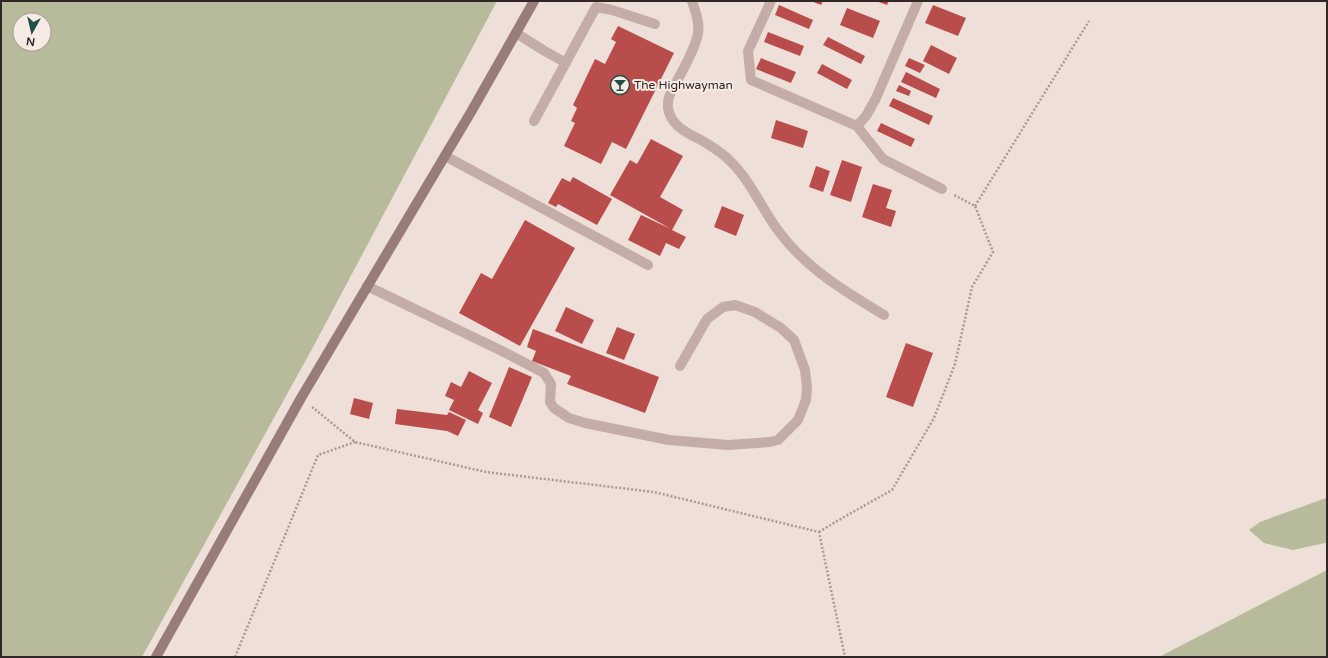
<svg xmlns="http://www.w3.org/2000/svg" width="1328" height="658" font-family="'Varela Round',sans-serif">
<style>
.green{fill:#b8bb9b;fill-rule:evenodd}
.building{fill:#b84d4c}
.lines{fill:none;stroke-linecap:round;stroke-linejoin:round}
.path{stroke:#b09791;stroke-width:2.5;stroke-dasharray:2 2;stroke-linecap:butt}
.lane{stroke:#c4ada6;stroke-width:10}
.secondary{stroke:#977c78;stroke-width:10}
.labels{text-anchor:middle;stroke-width:4;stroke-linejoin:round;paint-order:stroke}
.poi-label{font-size:12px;fill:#312726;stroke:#f6eae4;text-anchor:start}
</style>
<rect width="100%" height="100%" fill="#eedfd9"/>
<path class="green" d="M 1,1 L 497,1 L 312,349 L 142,657 L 1,657 ZM 20,20 L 44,20 L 44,44 L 20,44 Z
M 1326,498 L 1327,499 L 1327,542 L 1325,543 L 1293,550 L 1264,543 L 1249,530 L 1260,522 Z
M 1327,570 L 1327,657 L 1159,657 Z"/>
<path class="building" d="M 811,1 L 823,1 L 821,5 Z
M 876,1 L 889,1 L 887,5 Z
M 779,5 L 813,20 L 809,29 L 775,15 Z
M 933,5 L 966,18 L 958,36 L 925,23 Z
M 847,8 L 880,21 L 873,38 L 840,25 Z
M 618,26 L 674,53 L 626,149 L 612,142 L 601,164 L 564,146 L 575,123 L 571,121 L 577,108 L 573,105 L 595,59 L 605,64 L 616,42 L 611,39 Z
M 768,32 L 804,46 L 800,56 L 764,42 Z
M 828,37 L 865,56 L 861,64 L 823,45 Z
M 931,45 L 957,58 L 949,74 L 923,61 Z
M 761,58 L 796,72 L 791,83 L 756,69 Z
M 909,58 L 925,65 L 920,73 L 905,66 Z
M 822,64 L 852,80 L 847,89 L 817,73 Z
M 906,72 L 940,89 L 936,98 L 901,82 Z
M 899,85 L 911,91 L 909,96 L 896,91 Z
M 893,98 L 933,116 L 929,125 L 889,106 Z
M 776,120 L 808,131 L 803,148 L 771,138 Z
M 881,123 L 915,139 L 911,147 L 877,131 Z
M 651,139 L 683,156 L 660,197 L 683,210 L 672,230 L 686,237 L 679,249 L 666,243 L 660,256 L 628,240 L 641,215 L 671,229 L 610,195 L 630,160 L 637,164 Z
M 842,160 L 862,167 L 851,202 L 830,195 Z
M 816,166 L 830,171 L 823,192 L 809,187 Z
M 573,177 L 612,199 L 597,225 L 558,204 L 556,207 L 548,203 L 562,178 L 570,182 Z
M 873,184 L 892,190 L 886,208 L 896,211 L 891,227 L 862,217 Z
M 722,206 L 744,215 L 736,236 L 714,227 Z
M 525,220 L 575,248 L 520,346 L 459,313 L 481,273 L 492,279 Z
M 566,307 L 594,320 L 582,344 L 555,331 Z
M 617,327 L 635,334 L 624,360 L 606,353 Z
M 533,329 L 659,377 L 645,413 L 567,384 L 571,376 L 532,361 L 536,351 L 527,347 Z
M 906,343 L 933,353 L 913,407 L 886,397 Z
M 509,367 L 532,377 L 511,427 L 489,417 Z
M 469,371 L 492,383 L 478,410 L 483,413 L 478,424 L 449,410 L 454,400 L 445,396 L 451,382 L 461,387 Z
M 354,398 L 373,403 L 369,419 L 350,414 Z
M 397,409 L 447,415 L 449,412 L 466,420 L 458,436 L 447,431 L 395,424 Z"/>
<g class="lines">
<path class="path" d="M 975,206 L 1089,21
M 312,407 L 355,442 L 486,472 L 654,492 L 819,532 L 845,657
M 819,532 L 837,521 L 892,490 L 934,418 L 955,364 L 972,287 L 993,252 L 975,206 L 954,195
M 235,657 L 318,455 L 355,442"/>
<path class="lane" d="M 692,1 C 695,11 700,22 698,33 C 696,48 683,69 676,83 C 671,92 667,97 668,108 C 671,128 691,134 706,143 C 714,148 724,154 730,161 C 752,182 762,210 780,233 C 807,269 846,292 884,315
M 771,1 L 748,51 L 751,80 L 857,126 L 883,159 L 942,189
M 516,33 L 543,50 L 566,63
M 534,121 L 596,7 L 612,10 L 655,24
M 857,126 L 866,116 L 876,98 L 918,1
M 445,156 L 648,265
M 367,286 L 502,351 L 544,373 L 551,384 L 550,402 L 554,408 L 569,418 L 585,423 L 669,440 L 728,445 L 770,442 L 778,440 L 798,420 L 806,400 L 807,387 L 805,370 L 794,340 L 781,328 L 755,312 L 735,305 L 723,307 L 707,319 L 680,366"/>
<path class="secondary" d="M 156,657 L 301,398 L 471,112 L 534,1"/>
</g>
<defs>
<g id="bar-ring" transform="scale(1)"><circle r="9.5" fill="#f6eae4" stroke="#214e46" stroke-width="1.5"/><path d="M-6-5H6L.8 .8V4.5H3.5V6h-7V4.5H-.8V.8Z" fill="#214e46"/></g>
</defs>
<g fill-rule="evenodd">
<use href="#bar-ring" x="620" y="85"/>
</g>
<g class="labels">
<g class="poi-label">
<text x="634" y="89">The Highwayman</text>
</g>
</g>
<rect width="1328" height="658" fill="none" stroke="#312726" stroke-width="4"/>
<g transform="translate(32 32) rotate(188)"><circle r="19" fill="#f6eae4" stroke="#a79c98"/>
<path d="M0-3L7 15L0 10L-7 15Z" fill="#214e46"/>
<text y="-6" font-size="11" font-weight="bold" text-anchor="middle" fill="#312726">N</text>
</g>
</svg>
